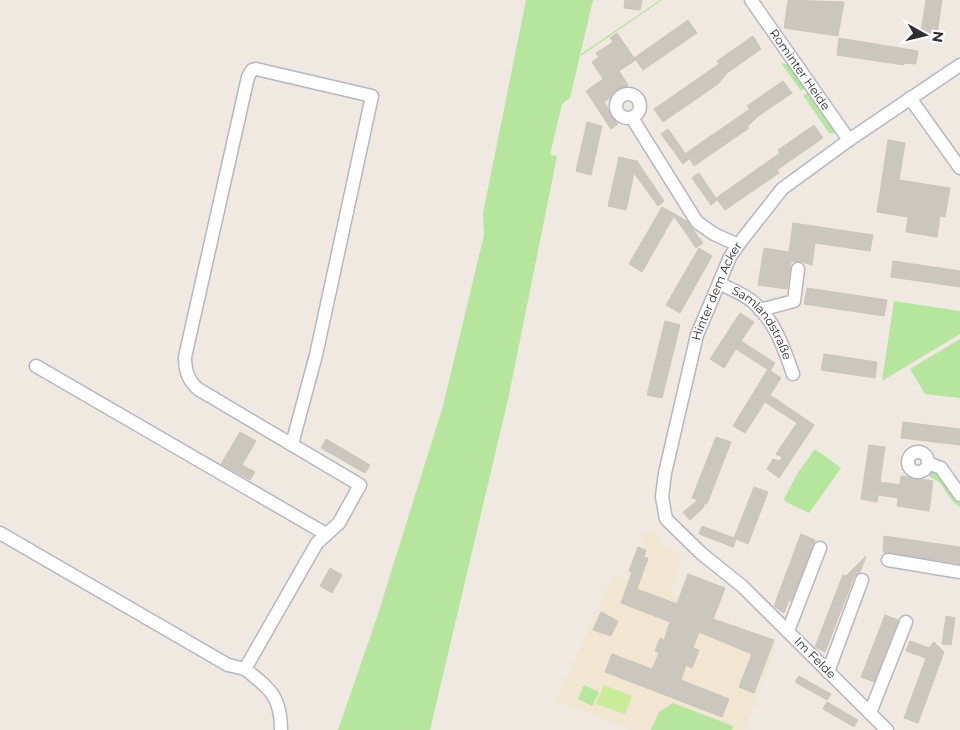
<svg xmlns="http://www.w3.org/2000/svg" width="960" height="730" font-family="Montserrat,sans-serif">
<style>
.education{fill:#f0e6d1}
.green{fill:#b6e59e}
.pitch{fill:#c9ec9a}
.building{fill:#cbc7bf;stroke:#cbc5ba}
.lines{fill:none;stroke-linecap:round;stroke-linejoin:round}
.minor-casing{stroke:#b4b7c1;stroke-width:15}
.minor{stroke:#fff;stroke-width:12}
.labels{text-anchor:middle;stroke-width:4;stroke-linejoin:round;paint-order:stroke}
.street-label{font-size:12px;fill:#2e2e2e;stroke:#fff}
</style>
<rect width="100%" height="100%" fill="#efe9e1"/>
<path class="education" d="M 652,530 L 664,546 L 682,557 L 670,592 L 679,595 L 688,573 L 726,588 L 716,617 L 777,642 L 745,730 L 632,730 L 556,701 L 614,575 L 630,581 L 637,587 L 649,555 L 641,536 Z"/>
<path class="green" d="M 526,0 L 593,0 L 570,98 L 562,104 L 550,155 L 557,156 L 509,395 L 430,730 L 338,730 L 377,617 L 443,406 L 484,235 L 483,213 Z
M 660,0 L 662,0 L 581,56 L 581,54 Z
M 781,63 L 791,65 L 805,88 L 801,91 Z
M 810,92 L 836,131 L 833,133 L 829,133 L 803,95 Z
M 894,301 L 960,311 L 960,334 L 882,381 Z
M 960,339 L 960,398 L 925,394 L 910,369 Z
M 815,449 L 841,468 L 809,513 L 786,502 L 784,499 L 797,474 Z
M 929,471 L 936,471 C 946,481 960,492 960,507 C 947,500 945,482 930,477 Z
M 584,685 L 599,692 L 592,706 L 578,699 Z
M 673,703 L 733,726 L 732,730 L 651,730 L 659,712 Z"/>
<path class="pitch" d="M 604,685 L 632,696 L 625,714 L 596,704 Z"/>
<path class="building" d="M 625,0 L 642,0 L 640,10 L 624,8 Z
M 788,0 L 844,2 L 838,36 L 784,28 Z
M 926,0 L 942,0 L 937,34 L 921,32 Z
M 688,20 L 697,33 L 643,70 L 636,60 L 619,71 L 628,85 L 604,102 L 618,124 L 611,129 L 586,91 L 603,79 L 592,62 L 599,57 L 596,53 L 613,42 L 610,38 L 617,33 L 634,58 Z
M 753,36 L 761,49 L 727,73 L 718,84 L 663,122 L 654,109 L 719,64 L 717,61 Z
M 839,38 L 918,51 L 916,64 L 904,63 L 904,65 L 837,55 Z
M 783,81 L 792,93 L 757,117 L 747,127 L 749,128 L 694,166 L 686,153 L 750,109 L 747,106 Z
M 587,122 L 602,126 L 591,175 L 576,171 Z
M 814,125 L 823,138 L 777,170 L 779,173 L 725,210 L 716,198 L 780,153 L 778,150 Z
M 668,129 L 689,159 L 683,164 L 661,134 Z
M 888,140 L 905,143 L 899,180 L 950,188 L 945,217 L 940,216 L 937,237 L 906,232 L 908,217 L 877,212 Z
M 619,157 L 637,161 L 664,201 L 658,206 L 634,173 L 626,210 L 608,206 Z
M 699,173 L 717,200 L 711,205 L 692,178 Z
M 662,207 L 687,221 L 703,243 L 696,248 L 674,216 L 642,272 L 629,264 Z
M 793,223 L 873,235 L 870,251 L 815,243 L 812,265 L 799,261 L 791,262 L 787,289 L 758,285 L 764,248 L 789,252 Z
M 699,248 L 712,256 L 680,313 L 666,305 Z
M 893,261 L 960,271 L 960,287 L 891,277 Z
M 807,288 L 887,300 L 884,316 L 804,304 Z
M 740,313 L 754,322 L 741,341 L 775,363 L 770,371 L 736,349 L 724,368 L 710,359 Z
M 665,321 L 680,325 L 662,398 L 647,395 Z
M 824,354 L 877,362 L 875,378 L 821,370 Z
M 768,369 L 781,378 L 770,395 L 814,425 L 779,478 L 767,469 L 773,459 L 780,461 L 782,457 L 776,454 L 797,423 L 765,402 L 745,433 L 733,426 Z
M 903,422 L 960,429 L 960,445 L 901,438 Z
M 240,432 L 256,441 L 242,465 L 255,472 L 250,480 L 221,464 Z
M 716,437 L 731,442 L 707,504 L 705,503 L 702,509 L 690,520 L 683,512 L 698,500 L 692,498 Z
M 326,439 L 370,465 L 365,473 L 321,448 Z
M 869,445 L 885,447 L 880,482 L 900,485 L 901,476 L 933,481 L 929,511 L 897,506 L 898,498 L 878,495 L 877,502 L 861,499 Z
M 754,487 L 768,492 L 748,544 L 736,539 L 733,547 L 699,534 L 702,526 L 734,538 Z
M 801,534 L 815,540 L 791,601 L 789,600 L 784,613 L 774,606 Z
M 884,536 L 960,547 L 960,564 L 883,552 Z
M 638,547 L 646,550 L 644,557 L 648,558 L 637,589 L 677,604 L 688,574 L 725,588 L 713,619 L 774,640 L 754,693 L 739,687 L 752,654 L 699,632 L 693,648 L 699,650 L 692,668 L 686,665 L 681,680 L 729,699 L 722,717 L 605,672 L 612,654 L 652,669 L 659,653 L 655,651 L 660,638 L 664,640 L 670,622 L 621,603 L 632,572 L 629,571 Z
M 866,556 L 860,572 L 854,577 L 825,652 L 815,647 L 843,575 L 846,576 Z
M 330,568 L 342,575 L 332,593 L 320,586 Z
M 601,612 L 618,621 L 611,636 L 593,630 Z
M 885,615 L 898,620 L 874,682 L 861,677 Z
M 946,616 L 955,618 L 951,645 L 942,644 Z
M 910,641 L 929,648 L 934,642 L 944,652 L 918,723 L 904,718 L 926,658 L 906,651 Z
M 799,676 L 831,694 L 827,700 L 795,682 Z
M 827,702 L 858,720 L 854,727 L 823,709 Z"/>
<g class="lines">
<g class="minor-casing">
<g id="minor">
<path id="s1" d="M 751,0 L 849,140"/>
<circle cx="628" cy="106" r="12"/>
<path d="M 910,98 L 960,168"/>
<path d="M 632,118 L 697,222 L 714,234 L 738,245"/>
<path id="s2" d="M 719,283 C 730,289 744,294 753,302 C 775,321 784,348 793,374"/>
<path d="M 760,310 L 794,301 L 798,269"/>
<path d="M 36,366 L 326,534"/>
<circle cx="918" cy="462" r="10"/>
<path d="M 928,463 L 941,468 L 960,495"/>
<path d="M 0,533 L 228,665 L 245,669"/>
<path d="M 888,560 L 960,572"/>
<path d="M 788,631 L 820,548"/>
<path d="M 828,672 L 862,580"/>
<path d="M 870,713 L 906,622"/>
<path d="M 281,730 C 281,696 270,689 245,669 L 317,543 L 339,523 L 360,485 L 198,389 C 188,380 185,371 185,357 L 248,77 L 252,70 L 256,69 L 372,96 L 316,355 L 292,444"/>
<path id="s3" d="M 887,730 L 742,586 L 702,554 L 666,519 L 662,497 L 665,473 L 697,335 L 730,257 L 738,245 L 782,189 L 849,140 L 960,65"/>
</g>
</g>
<use href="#minor" class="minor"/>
</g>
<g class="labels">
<g class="street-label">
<text dy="4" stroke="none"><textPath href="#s1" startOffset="85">Rominter Heide</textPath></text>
<text dy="4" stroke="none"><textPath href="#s3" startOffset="542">Hinter dem Acker</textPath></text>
<text dy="4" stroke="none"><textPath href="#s2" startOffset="61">Samlandstraße</textPath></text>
<text transform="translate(815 658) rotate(45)" y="4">Im Felde</text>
</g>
</g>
<g transform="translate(925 35) rotate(98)" stroke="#ffffff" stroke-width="4" paint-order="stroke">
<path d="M0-4L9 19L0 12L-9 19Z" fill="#2e2e2e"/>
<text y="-8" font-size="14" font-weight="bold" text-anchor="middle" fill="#2e2e2e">N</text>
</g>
</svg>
